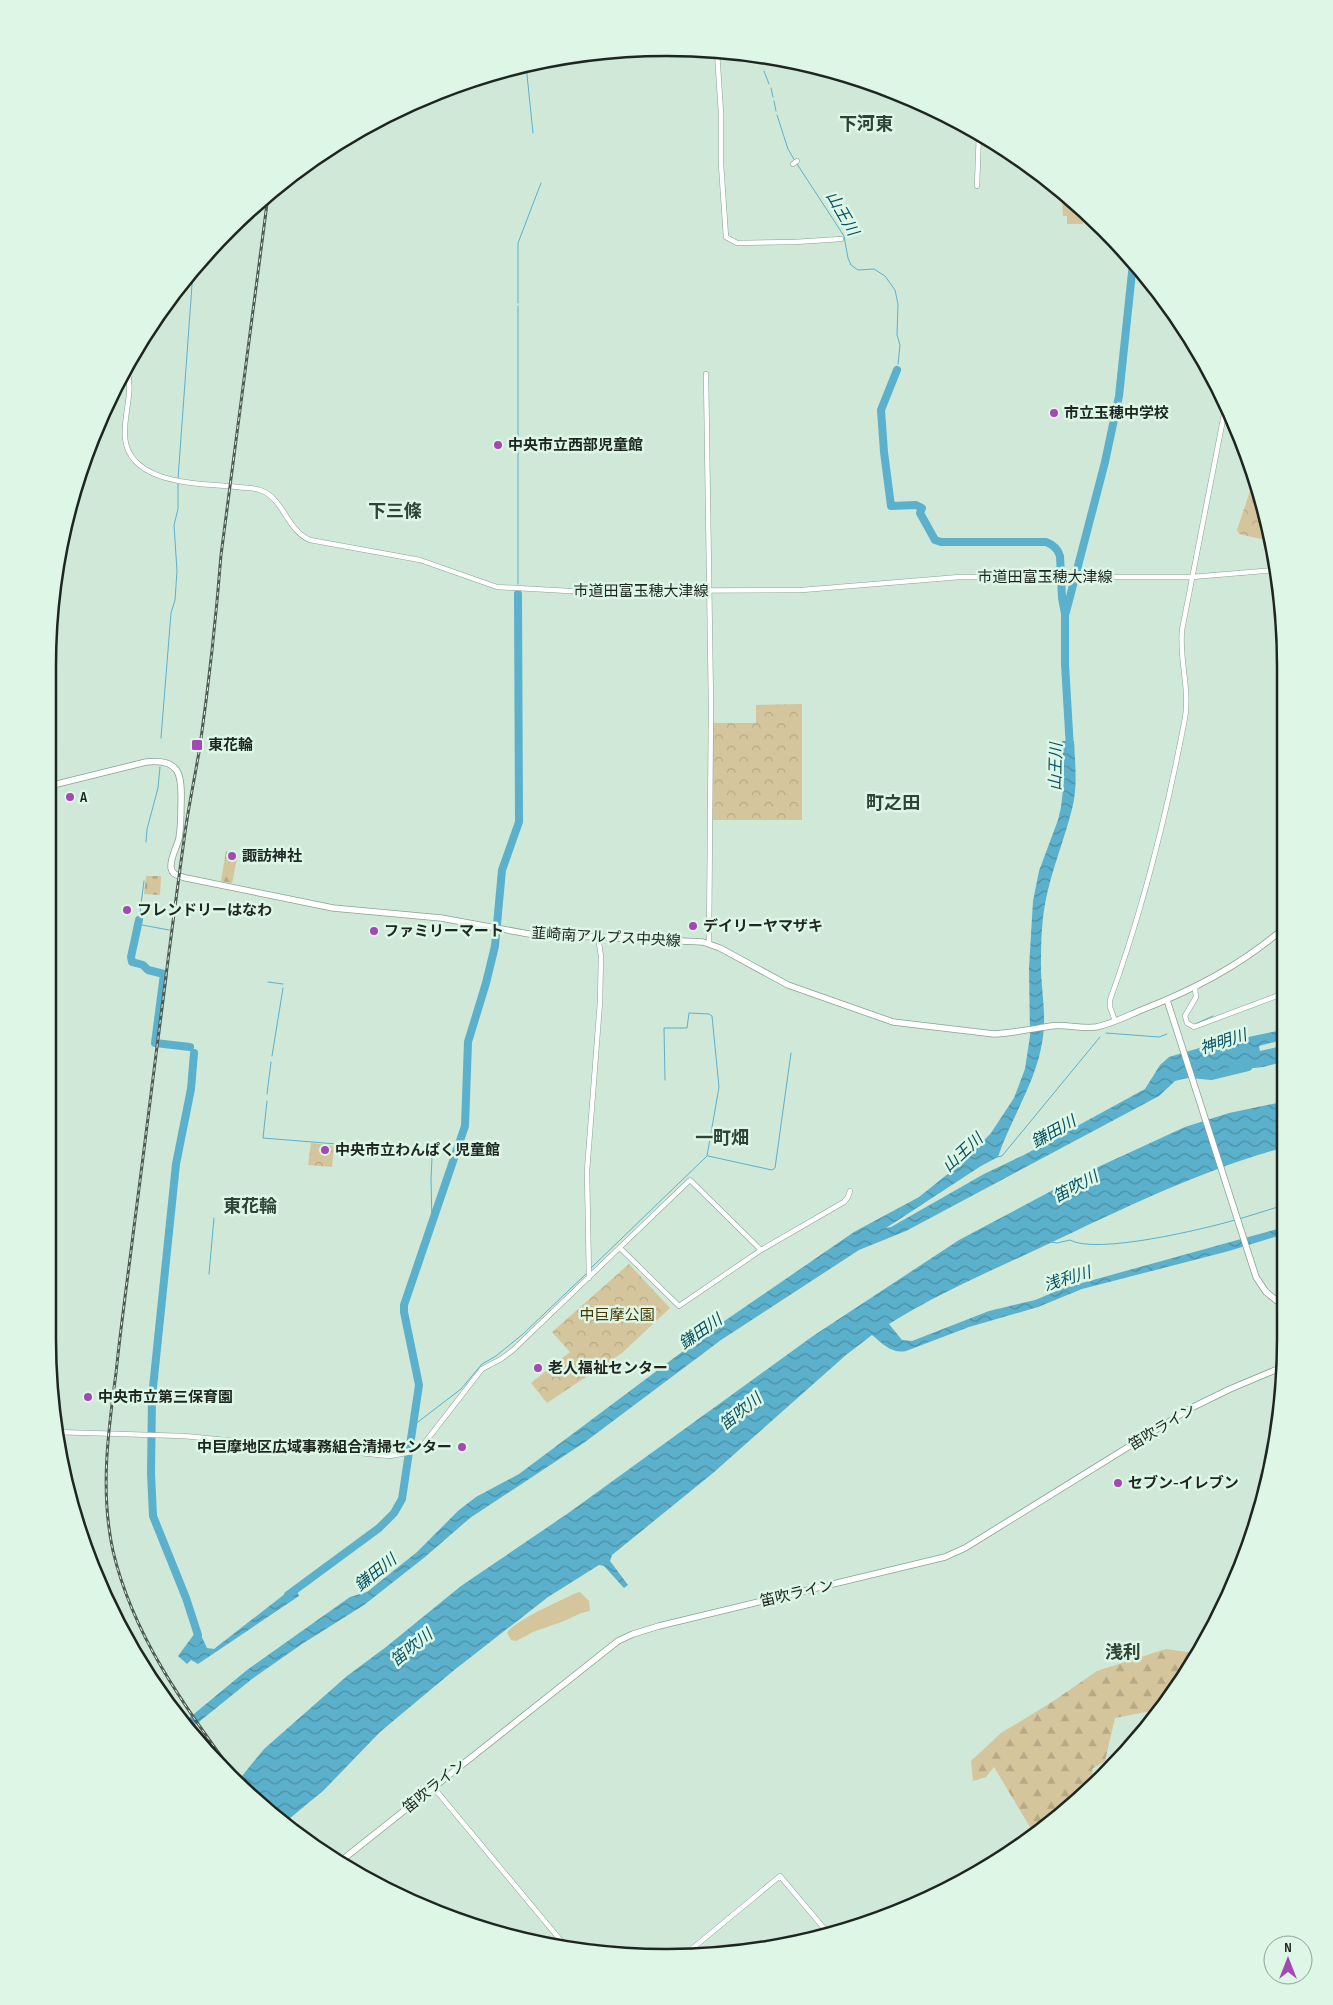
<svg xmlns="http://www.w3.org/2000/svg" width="1333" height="2005" font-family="'Sofia Sans Condensed','Noto Sans JP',sans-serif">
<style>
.green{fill:#d4c59c}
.forest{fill:url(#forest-firs)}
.cemetery{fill:url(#cemetery-stones)}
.park{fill:url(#park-crowns)}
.water{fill:url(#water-waves)}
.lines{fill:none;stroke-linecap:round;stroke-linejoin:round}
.stream{stroke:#5bb0cc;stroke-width:1}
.river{stroke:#5bb0cc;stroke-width:8}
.tertiary-casing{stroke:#8aa192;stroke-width:5.5}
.primary-casing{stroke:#8aa192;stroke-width:7}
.trunk-casing{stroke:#8aa192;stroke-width:7}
.tertiary{stroke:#fff;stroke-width:4.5}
.primary{stroke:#fff;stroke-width:5.5}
.trunk{stroke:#fff;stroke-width:5.5}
.rail-casing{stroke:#4f5b53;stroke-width:3}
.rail{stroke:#ddf6e5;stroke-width:1;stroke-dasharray:4;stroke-linecap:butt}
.poi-dot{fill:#a449b4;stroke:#ddf6e5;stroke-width:2}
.labels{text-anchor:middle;stroke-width:5;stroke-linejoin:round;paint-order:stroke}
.poi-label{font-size:15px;font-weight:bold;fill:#1e2621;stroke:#ddf6e5;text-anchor:start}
.street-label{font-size:15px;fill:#1e2621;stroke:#ddf6e5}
.park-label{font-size:15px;fill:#483700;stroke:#ddf6e5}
.water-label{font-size:16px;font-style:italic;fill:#065165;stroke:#ddf6e5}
.quarter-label{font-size:18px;font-weight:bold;fill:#2f4336;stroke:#ddf6e5}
.rim{fill:none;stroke:#1e2621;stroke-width:2.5}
</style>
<defs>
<pattern id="forest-firs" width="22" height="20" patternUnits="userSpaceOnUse" patternTransform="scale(1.25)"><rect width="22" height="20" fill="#d4c59c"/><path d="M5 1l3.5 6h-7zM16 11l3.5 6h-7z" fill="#b6a986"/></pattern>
<pattern id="cemetery-stones" width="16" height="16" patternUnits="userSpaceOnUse" patternTransform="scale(1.25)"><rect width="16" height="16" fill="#d4c59c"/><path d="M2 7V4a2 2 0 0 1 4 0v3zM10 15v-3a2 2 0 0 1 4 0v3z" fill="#b6a986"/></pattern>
<pattern id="park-crowns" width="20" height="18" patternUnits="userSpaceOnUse" patternTransform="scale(1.25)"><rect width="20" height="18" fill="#d4c59c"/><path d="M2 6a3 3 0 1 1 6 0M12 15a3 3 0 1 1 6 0" fill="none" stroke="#b6a986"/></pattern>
<pattern id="water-waves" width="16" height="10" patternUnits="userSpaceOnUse" patternTransform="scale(1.25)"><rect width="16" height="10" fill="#5bb0cc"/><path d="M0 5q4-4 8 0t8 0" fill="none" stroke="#4b8fa5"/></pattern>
</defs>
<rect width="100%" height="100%" fill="#d0e8d8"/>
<path class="green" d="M 1067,195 L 1082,209 L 1083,224 L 1067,224 L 1067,216 L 1063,216 L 1062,200 L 1067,200 Z
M 580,1592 L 589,1601 L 590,1611 L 581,1613 L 564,1621 L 533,1632 L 516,1641 L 511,1640 L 507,1633 C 515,1620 560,1601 576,1593 Z"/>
<path class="forest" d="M 226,851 L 238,854 L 232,883 L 221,881 Z
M 1166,1649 L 1194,1653 L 1156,1710 L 1115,1718 L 1105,1761 L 1092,1769 L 1094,1783 L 1051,1822 L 1030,1827 L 994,1767 L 986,1777 L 973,1781 L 971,1761 L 1001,1733 L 1052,1702 L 1097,1671 Z"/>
<path class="cemetery" d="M 146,876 L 161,876 L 160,895 L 144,894 Z"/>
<path class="park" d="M 1254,479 L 1264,507 L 1270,541 L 1239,534 L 1237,530 Z
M 802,704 L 802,820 L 709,820 L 711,723 L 756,723 L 756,705 Z
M 311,1143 L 334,1146 L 332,1167 L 308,1165 Z
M 629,1264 L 670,1308 L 622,1353 L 547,1403 L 531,1383 L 570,1352 L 552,1332 Z"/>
<path class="water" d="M 1062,741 L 1074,741 C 1075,763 1078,787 1072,809 C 1064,841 1051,871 1045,904 C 1041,926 1041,949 1041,972 C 1042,993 1046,1016 1043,1037 C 1037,1082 1012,1115 998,1157 L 981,1166 L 886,1228 L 891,1227 L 984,1174 L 1024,1155 L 1145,1089 L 1160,1065 L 1169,1057 L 1206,1046 L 1282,1030 L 1282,1040 L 1259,1046 L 1260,1051 L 1282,1046 L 1282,1062 L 1263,1067 L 1208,1073 L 1175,1081 L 1159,1096 L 906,1231 L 859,1250 L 721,1340 L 585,1442 L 470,1518 L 425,1557 L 364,1605 L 302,1644 L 252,1679 L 189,1730 L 183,1723 L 247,1670 L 350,1597 L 367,1592 L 417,1552 L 459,1510 L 476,1497 L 519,1474 L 710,1331 L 854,1232 L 919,1197 L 964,1161 L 991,1133 L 1014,1098 L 1025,1069 L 1030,1036 L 1029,968 L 1033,901 L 1039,871 L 1058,820 L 1061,807 L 1064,782 Z
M 1282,1102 L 1282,1148 C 1199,1171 1123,1209 1046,1245 C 993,1270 938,1293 889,1324 L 902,1340 L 912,1341 L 989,1311 L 1035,1300 L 1064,1288 L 1281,1228 L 1281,1235 L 1229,1251 L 1082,1289 L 1038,1307 L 969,1327 L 906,1351 C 892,1354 883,1344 872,1335 L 846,1355 L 713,1473 L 612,1555 L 610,1561 L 628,1585 L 624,1588 L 604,1566 L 599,1565 L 548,1597 L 453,1671 L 380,1732 L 324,1790 L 283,1824 L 238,1781 L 264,1749 L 347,1676 L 386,1647 L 461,1586 L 567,1514 L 813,1336 L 959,1240 L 1085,1173 L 1185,1127 L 1229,1113 Z
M 295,1586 L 299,1596 L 198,1664 L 191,1660 L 187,1664 L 178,1656 L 195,1633 L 199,1631 L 207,1648 L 214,1649 Z"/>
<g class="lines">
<path class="stream" d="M 761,56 L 762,63
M 526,65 L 533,133
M 764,71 L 769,84
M 771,88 L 773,97
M 774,101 L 776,111
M 777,115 L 788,149 L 795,161
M 797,164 L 844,236 L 848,258 L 851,265 L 858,270 L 874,269 L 885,276 L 895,290 L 898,304 L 897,335 L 900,345 L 898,364
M 518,303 L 518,243 L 541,183
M 518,306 L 518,584
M 178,479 L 193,271
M 161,738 L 171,613 L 175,600 L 177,571 L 174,525 L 178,509 L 178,483
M 146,842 L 147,829 L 158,788 L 160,767
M 144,881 L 139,920 L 142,925 L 169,930
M 268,982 L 283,984
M 1195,1024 L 1213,1016
M 1106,1033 L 1159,1037 L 1167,1034
M 272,1056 L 283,988
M 267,1094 L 271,1062
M 267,1101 L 263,1138 L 410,1150 L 432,1157 L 431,1180 L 432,1221
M 708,1156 L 772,1170 L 775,1168 L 791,1053
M 997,1157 L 1002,1156 L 1100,1037
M 1239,1219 L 1281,1206
M 1050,1242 L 1057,1243 L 1070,1240 C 1096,1255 1204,1229 1235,1220
M 591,1268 L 707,1156 L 719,1087 L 712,1016 L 709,1014 L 689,1013 L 687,1028 L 664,1028 L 665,1080
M 209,1274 L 214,1218
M 414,1425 L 461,1389 L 482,1364 L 496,1356 L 523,1334 L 587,1273"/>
<path class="river" d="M 897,370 L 881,410 L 884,452 L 891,506 L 916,505 L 922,508 L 920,513 L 935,540 L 941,542 L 1046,542 C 1054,545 1058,549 1060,556 L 1062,598 L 1065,614 L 1065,664 L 1070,749
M 1066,612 L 1105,462 L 1119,396 L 1133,263
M 139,920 L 131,957 L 132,962 L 143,965 L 148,970 L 164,974 L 155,1043 L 190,1047
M 194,1053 L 191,1089 L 176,1164 L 152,1397 L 151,1473 L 153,1516 L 186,1598 L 198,1635 L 196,1642
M 1191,1074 L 1211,1076 L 1248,1067
M 288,1595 L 379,1528 L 394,1513 L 402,1499 L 419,1385 L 404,1312 L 404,1305 L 465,1126 L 468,1042 L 486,983 L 495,946 L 502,870 L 519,822 L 518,594"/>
<g class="tertiary-casing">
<path id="tertiary" d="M 717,52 L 721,113 L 721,164 L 726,237 L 737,243 L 795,242 L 841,239
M 793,164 L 797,161
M 977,186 L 979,133
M 127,370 C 134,392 123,415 125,438 C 130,486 202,483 238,487 C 245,488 254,488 260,490 C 284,498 286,530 310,540 L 420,560 L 497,587 L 569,591 L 802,590 L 960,577 L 1192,577 L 1275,570
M 706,374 L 711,705 L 709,944
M 1195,988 L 1196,997 L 1185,1016 L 1187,1023 L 1194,1027 L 1282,994
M 1115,1021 L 1110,1007 L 1110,1000 C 1143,909 1167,813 1185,718 C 1190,689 1179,659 1182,630 L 1226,404
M 620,1248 L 679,1306 L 761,1250 L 844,1202 L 848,1197 L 850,1191
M 589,1278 L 587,1171 L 600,1002 L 601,956 L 598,937
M 56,1432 L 184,1436 L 390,1456 L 406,1453 L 415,1450 L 423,1445 L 482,1369 L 501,1359 L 513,1350 L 690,1180 L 761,1250
M 434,1788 L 567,1948
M 688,1952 L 780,1876 L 828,1933"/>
</g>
<g class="primary-casing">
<path id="primary" d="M 53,785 L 146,762 C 180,758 182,774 181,804 C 181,815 181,827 179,838 C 177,847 170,858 171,868 C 172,875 179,876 186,878 L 333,908 L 441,918 L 529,934 L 703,942 L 720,948 L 788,985 L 893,1022 L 994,1034 C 1013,1033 1032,1029 1051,1026 C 1065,1024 1081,1029 1096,1027 C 1111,1024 1125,1017 1139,1011 C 1193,990 1238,967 1283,929
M 1167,1000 L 1256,1277 L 1266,1292 L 1281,1304"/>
</g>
<g class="trunk-casing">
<path id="trunk" d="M 342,1860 L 618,1641 L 633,1634 L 659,1626 L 945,1557 L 965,1548 L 1191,1408 L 1230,1389 L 1280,1368"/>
</g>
<use href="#tertiary" class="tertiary"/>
<use href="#primary" class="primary"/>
<use href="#trunk" class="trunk"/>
<g class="rail-casing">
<path id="rail" d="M 242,1785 C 189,1712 134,1640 113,1551 C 100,1492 108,1432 116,1373 C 121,1324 128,1276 134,1227 C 151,1098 166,969 184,840 C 188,808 195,777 200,746 C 209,682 216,619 221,555 L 268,196"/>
</g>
<use href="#rail" class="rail"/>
</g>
<g class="poi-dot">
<circle cx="1054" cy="413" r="5"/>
<circle cx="498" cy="445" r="5"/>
<rect x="191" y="739" width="12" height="12" rx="2.5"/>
<circle cx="70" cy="797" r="5"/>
<circle cx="232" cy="856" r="5"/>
<circle cx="127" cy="910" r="5"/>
<circle cx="693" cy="926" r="5"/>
<circle cx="374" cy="931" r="5"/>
<circle cx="325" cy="1150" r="5"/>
<circle cx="538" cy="1368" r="5"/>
<circle cx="88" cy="1397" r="5"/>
<circle cx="462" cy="1447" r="5"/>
<circle cx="1118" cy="1483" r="5"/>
</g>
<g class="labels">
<g class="poi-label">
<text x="1064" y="418">市立玉穂中学校</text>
<text x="508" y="450">中央市立西部児童館</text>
<text x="208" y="750">東花輪</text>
<text x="80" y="802">A</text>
<text x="242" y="861">諏訪神社</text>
<text x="137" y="915">フレンドリーはなわ</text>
<text x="703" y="931">デイリーヤマザキ</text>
<text x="384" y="936">ファミリーマート</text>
<text x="335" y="1155">中央市立わんぱく児童館</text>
<text x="548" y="1373">老人福祉センター</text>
<text x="98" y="1402">中央市立第三保育園</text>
<text x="452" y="1452" text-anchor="end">中巨摩地区広域事務組合清掃センター</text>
<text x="1128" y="1488">セブン-イレブン</text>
</g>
<g class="street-label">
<text x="1045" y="582">市道田富玉穂大津線</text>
<text x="641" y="596">市道田富玉穂大津線</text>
<text transform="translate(606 937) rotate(3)" y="5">韮崎南アルプス中央線</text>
<text transform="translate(1162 1427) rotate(-31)" y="5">笛吹ライン</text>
<text transform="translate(797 1593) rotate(-13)" y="5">笛吹ライン</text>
<text transform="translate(434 1786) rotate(-39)" y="5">笛吹ライン</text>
</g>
<g class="park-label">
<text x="617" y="1320">中巨摩公園</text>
</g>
<g class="water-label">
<text transform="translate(843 213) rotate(60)" y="6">山王川</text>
<text transform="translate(1055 767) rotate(-89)" y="6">山王川</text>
<text transform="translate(1223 1041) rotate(-18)" y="6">神明川</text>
<text transform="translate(1053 1131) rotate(-29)" y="6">鎌田川</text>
<text transform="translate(962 1152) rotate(-43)" y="6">山王川</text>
<text transform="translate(1075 1186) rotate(-28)" y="6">笛吹川</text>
<text transform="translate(1067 1278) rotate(-17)" y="6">浅利川</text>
<text transform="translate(700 1331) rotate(-35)" y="6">鎌田川</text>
<text transform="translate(740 1411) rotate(-39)" y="6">笛吹川</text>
<text transform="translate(375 1572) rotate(-39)" y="6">鎌田川</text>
<text transform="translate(411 1647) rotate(-39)" y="6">笛吹川</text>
</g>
<g class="quarter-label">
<text x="866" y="130">下河東</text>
<text x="395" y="517">下三條</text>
<text x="893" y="809">町之田</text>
<text x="722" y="1144">一町畑</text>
<text x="250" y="1212">東花輪</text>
<text x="1123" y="1658">浅利</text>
</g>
</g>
<path d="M0 0H1333V2005H0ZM666 56H667A610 610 0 0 1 1277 666V1339A610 610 0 0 1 667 1949H666A610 610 0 0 1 56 1339V666A610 610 0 0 1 666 56Z" fill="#ddf6e5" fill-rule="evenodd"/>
<path class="rim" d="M666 56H667A610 610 0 0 1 1277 666V1339A610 610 0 0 1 667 1949H666A610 610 0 0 1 56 1339V666A610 610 0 0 1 666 56Z"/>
<g transform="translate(1288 1960)"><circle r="24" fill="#ddf6e5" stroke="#91a397"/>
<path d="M0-4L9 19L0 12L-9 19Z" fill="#a449b4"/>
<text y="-8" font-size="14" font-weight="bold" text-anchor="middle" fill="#1e2621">N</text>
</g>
</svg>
